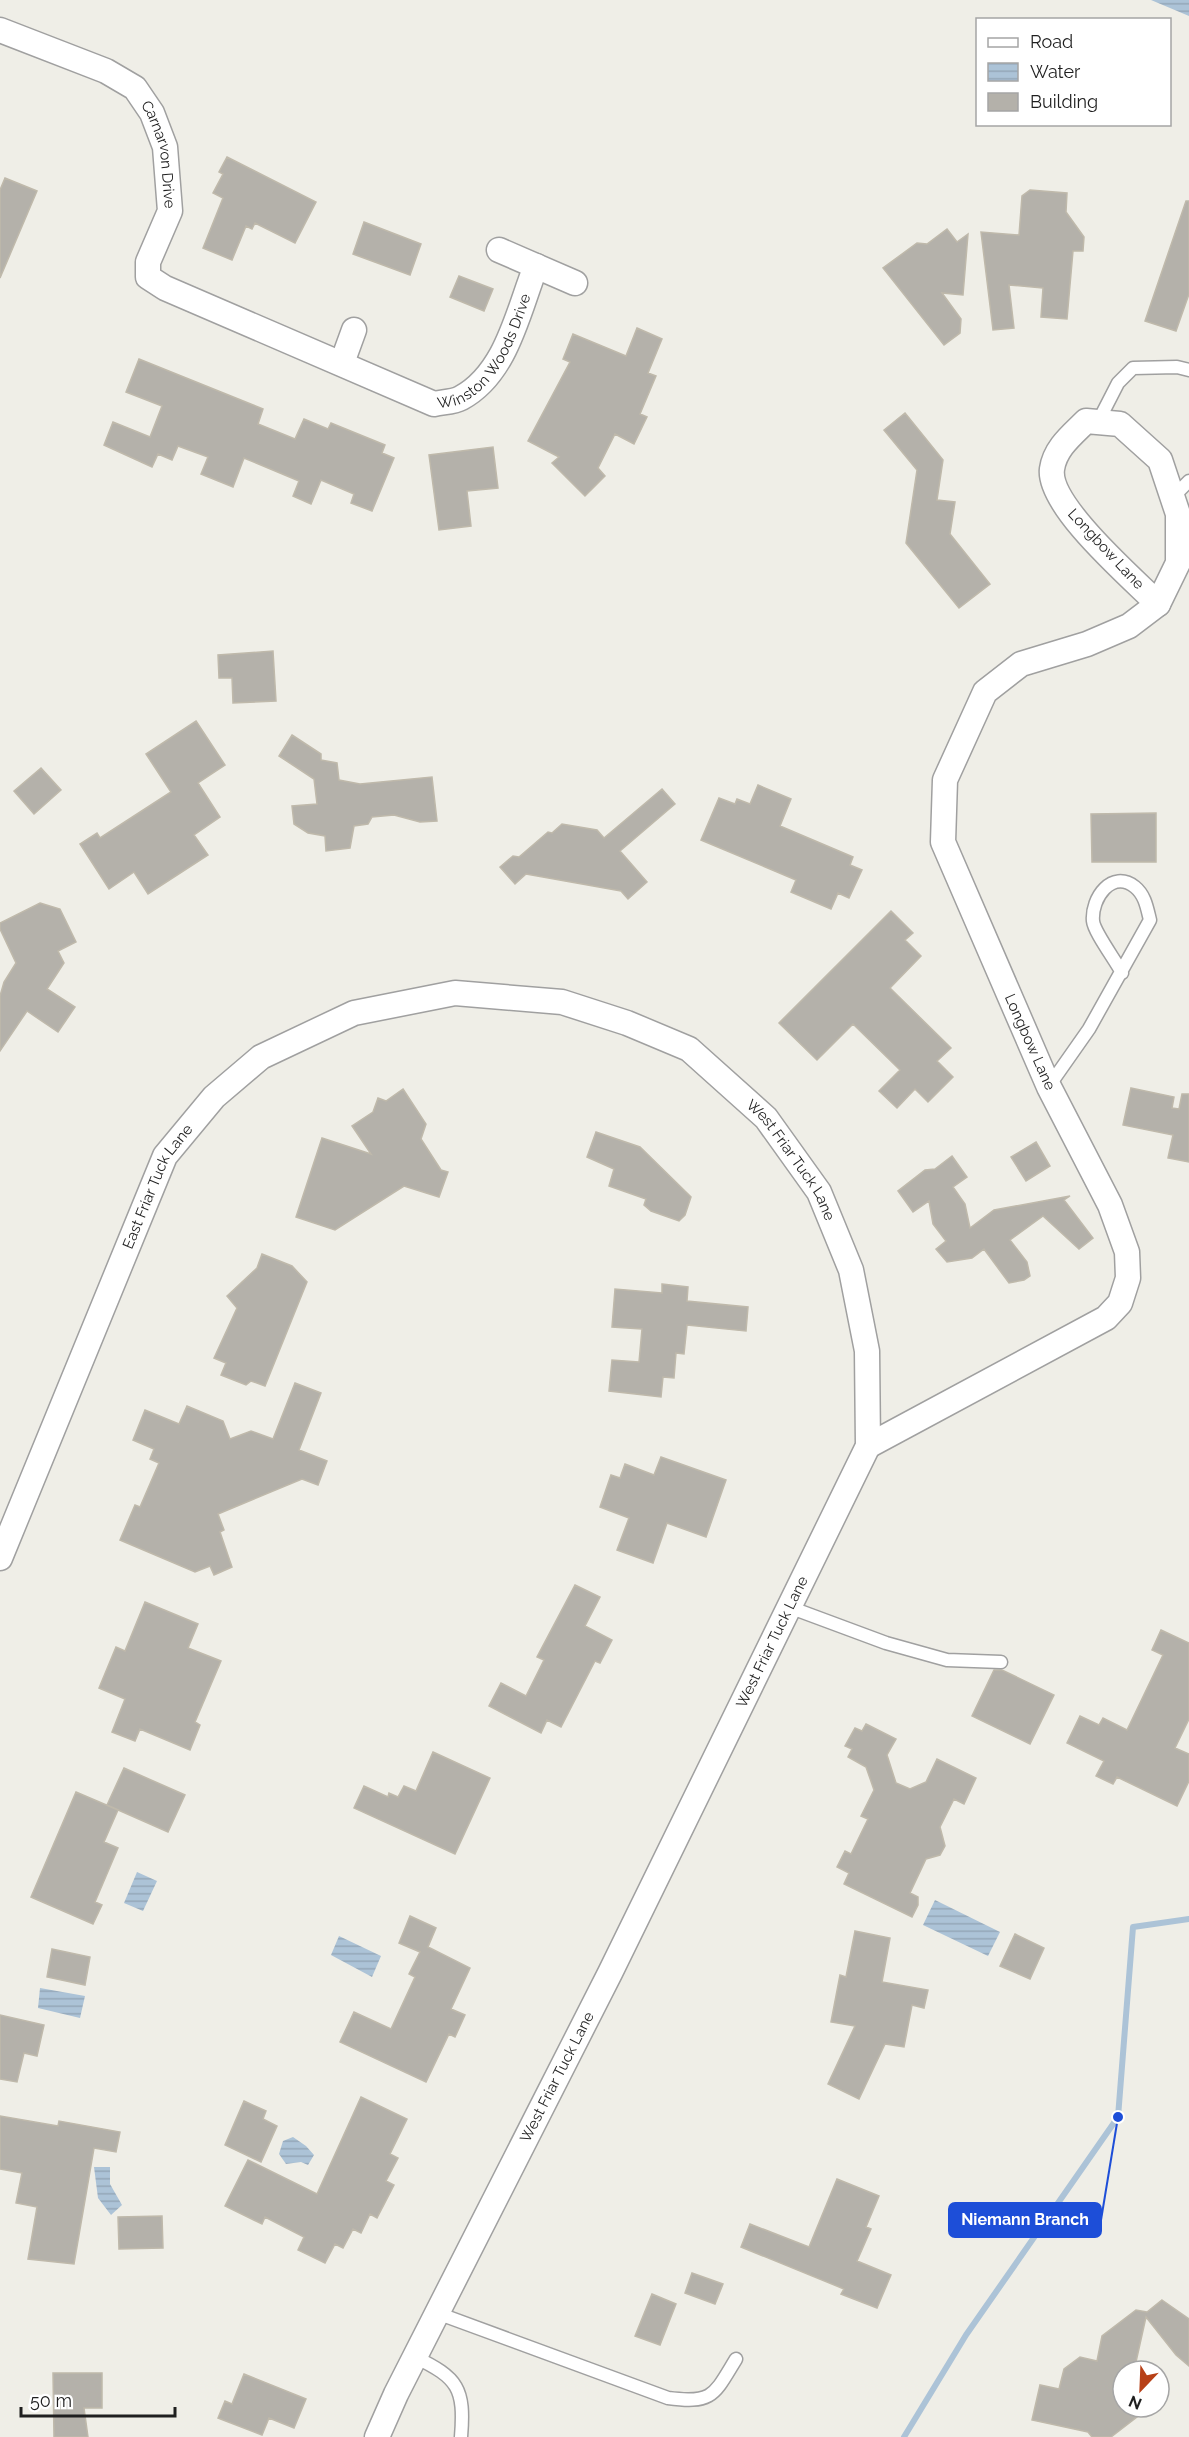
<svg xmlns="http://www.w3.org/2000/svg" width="1189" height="2437" font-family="Raleway,sans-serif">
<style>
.water{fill:url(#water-rules)}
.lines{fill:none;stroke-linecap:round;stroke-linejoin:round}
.stream{stroke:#acc3d7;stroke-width:6}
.building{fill:#b4b1aa;stroke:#bfb9ab;stroke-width:1.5}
.lane-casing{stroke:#a0a0a0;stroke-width:15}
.street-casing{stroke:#a0a0a0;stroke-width:27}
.lane{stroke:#fff;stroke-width:12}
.street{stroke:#fff;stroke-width:24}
.labels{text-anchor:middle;stroke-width:4.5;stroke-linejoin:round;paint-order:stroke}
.street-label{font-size:15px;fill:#1f1f1f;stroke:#fff}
.leader{fill:none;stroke:#1d4ed8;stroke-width:2}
.callout-dot{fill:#1d4ed8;stroke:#fff;stroke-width:2}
.callout{fill:#1d4ed8;stroke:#1d4ed8;stroke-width:2}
.callout-label{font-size:16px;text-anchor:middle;font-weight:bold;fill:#fff}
</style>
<defs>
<pattern id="water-rules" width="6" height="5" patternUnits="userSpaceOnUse" patternTransform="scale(1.5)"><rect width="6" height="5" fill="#acc3d7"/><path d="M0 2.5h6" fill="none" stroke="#94a7b8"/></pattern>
</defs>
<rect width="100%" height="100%" fill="#efeee7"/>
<path class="water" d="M 1151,0 L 1189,0 L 1189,16 Z
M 137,1872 L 157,1881 L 143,1911 L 124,1903 Z
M 935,1900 L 1000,1932 L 988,1956 L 923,1925 Z
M 339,1936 L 381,1956 L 372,1977 L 331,1955 Z
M 40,1988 L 85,1996 L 80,2018 L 38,2008 Z
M 293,2137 L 306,2146 L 314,2155 L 308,2165 L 301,2162 L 286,2164 L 279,2154 L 283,2141 Z
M 94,2167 L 110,2167 L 110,2184 L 122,2205 L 111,2215 L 98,2198 Z"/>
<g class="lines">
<path class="stream" d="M 904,2437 L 966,2335 L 1118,2117 L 1133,1927 L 1189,1919"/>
</g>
<path class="building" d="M 227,157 L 316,202 L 295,243 L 255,223 L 252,229 L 246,226 L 232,260 L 203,248 L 223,198 L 213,193 L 223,174 L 219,172 Z
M 5,178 L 37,191 L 0,278 L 0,190 Z
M 1030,190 L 1067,193 L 1066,212 L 1084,237 L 1083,251 L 1073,251 L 1067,319 L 1041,317 L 1043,288 L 1009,285 L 1014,328 L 993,330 L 981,232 L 1019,235 L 1022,196 Z
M 1186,201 L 1189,201 L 1189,294 L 1176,331 L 1145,321 Z
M 364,222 L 421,244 L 410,275 L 353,254 Z
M 947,229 L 957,242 L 968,234 L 963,295 L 942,293 L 961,319 L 960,333 L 944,345 L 883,268 L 917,243 L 927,244 Z
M 459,276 L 493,289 L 484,311 L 450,297 Z
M 637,328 L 662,339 L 648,373 L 656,376 L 640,414 L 647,417 L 634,444 L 615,434 L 598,468 L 605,476 L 585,496 L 552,463 L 559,457 L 528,441 L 570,362 L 563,359 L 573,334 L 626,356 Z
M 139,359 L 263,409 L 258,424 L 295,439 L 304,419 L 328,429 L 331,423 L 385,445 L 382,453 L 394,458 L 372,511 L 351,503 L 354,494 L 321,480 L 311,504 L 293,496 L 299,481 L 244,458 L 233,487 L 201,474 L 208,457 L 178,446 L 172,460 L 158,454 L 152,467 L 104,445 L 113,422 L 150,437 L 162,406 L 126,392 Z
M 905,413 L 943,460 L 937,500 L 955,502 L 950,534 L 990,584 L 959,608 L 906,543 L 917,470 L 884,430 Z
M 493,447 L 498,488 L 467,491 L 471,526 L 439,530 L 429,455 Z
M 273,651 L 276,701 L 233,703 L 232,678 L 219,678 L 218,655 Z
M 196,721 L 225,765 L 198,783 L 220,817 L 194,835 L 208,855 L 148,894 L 134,872 L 109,889 L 80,844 L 97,833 L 100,838 L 171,792 L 146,754 Z
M 292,735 L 321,754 L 321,760 L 337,763 L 339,780 L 360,784 L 432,777 L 437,821 L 420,822 L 394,815 L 372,817 L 368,824 L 354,826 L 350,848 L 326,851 L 325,836 L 308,833 L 294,824 L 292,806 L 317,804 L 314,779 L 279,756 Z
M 41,768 L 61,790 L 34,814 L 14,791 Z
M 758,785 L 791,799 L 780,826 L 853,857 L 850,865 L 862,870 L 849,898 L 838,893 L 831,909 L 791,892 L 796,880 L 701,840 L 719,798 L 735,804 L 737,799 L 750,804 Z
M 662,789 L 675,804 L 620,851 L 647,882 L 628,899 L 621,891 L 526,874 L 515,884 L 500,867 L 513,856 L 519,857 L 548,832 L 552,833 L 562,824 L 597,830 L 604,838 Z
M 1156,813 L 1156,862 L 1092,862 L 1091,814 Z
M 40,903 L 60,909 L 76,942 L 58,951 L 64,963 L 47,989 L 75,1007 L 58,1032 L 27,1011 L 0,1051 L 0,996 L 4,982 L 16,963 L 0,929 L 0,923 Z
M 891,911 L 913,933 L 905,940 L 921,956 L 890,988 L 951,1048 L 937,1061 L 953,1077 L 928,1102 L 915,1089 L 897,1108 L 879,1091 L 900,1070 L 853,1024 L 817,1060 L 779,1023 Z
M 1131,1088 L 1174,1097 L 1172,1108 L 1179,1109 L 1182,1094 L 1189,1094 L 1189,1162 L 1168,1158 L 1173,1135 L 1123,1125 Z
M 403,1089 L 426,1124 L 421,1139 L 441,1170 L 448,1172 L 439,1197 L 404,1186 L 335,1230 L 296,1217 L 322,1138 L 371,1154 L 352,1126 L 373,1112 L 378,1098 L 386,1101 Z
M 596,1132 L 640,1147 L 691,1197 L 685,1215 L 679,1221 L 651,1211 L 644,1205 L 646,1199 L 609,1186 L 614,1169 L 587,1157 Z
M 1036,1142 L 1050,1166 L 1026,1181 L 1011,1157 Z
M 952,1156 L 967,1177 L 953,1187 L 965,1204 L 970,1228 L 994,1210 L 1070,1196 L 1064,1200 L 1093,1238 L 1079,1249 L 1043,1216 L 1010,1240 L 1027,1262 L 1030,1276 L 1024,1280 L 1009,1283 L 984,1249 L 972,1258 L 947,1262 L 936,1249 L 946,1241 L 933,1224 L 929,1201 L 913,1212 L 898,1191 L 925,1170 L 935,1169 Z
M 262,1254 L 292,1266 L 307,1282 L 265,1386 L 251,1381 L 246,1385 L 221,1375 L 226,1363 L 214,1358 L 237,1308 L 227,1296 L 257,1268 Z
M 662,1284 L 688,1287 L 687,1301 L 748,1307 L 746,1331 L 687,1325 L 684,1354 L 676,1353 L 674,1378 L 663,1377 L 661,1397 L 609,1391 L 612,1360 L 639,1362 L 642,1329 L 612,1327 L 615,1289 L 662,1293 Z
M 295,1383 L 321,1393 L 299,1450 L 327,1461 L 318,1485 L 302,1479 L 218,1514 L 224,1530 L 220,1532 L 232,1567 L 214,1575 L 210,1566 L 195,1572 L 120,1540 L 135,1505 L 140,1507 L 159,1463 L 150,1459 L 154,1449 L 133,1440 L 145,1410 L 179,1424 L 187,1406 L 223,1421 L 230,1439 L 251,1431 L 273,1439 Z
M 661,1457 L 726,1480 L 706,1537 L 667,1523 L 653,1563 L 617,1550 L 629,1518 L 600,1507 L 611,1475 L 620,1478 L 625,1464 L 654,1475 Z
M 575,1585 L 600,1597 L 585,1626 L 612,1640 L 600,1663 L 595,1661 L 561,1727 L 547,1720 L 541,1733 L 489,1706 L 501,1683 L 526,1696 L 544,1660 L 537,1657 Z
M 145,1602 L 198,1624 L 188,1648 L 221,1661 L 195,1722 L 200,1725 L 190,1750 L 140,1729 L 135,1741 L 112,1732 L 125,1699 L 99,1688 L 116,1647 L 125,1651 Z
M 1161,1630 L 1189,1643 L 1189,1719 L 1175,1748 L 1189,1754 L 1189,1781 L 1177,1806 L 1117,1777 L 1113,1784 L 1096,1776 L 1104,1761 L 1067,1743 L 1080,1716 L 1099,1725 L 1103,1718 L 1127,1730 L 1163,1655 L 1152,1650 Z
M 994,1670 L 1002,1670 L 1054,1695 L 1030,1744 L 972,1716 Z
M 866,1724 L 896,1739 L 887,1755 L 896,1783 L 910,1789 L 926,1782 L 937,1759 L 976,1778 L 964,1804 L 954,1799 L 940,1827 L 945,1846 L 940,1855 L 926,1859 L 910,1893 L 918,1897 L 918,1905 L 912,1917 L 844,1884 L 849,1873 L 837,1867 L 845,1851 L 851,1854 L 868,1819 L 861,1816 L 874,1790 L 866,1767 L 848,1757 L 852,1749 L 845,1746 L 855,1728 L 862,1731 Z
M 433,1752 L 490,1778 L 455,1854 L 354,1808 L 364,1786 L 388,1797 L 389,1793 L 398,1797 L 404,1786 L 416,1791 Z
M 124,1768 L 185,1795 L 168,1832 L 107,1805 Z
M 76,1792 L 118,1810 L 104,1842 L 118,1848 L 95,1902 L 102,1905 L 93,1924 L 31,1897 Z
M 410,1916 L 436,1928 L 428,1947 L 470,1968 L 451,2009 L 465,2015 L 455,2037 L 449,2034 L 426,2082 L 340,2042 L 354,2012 L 391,2029 L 415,1977 L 409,1974 L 420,1952 L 399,1943 Z
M 855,1931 L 890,1938 L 882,1982 L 928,1990 L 924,2008 L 912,2005 L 904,2047 L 885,2044 L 859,2099 L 828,2084 L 855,2026 L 831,2022 L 840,1975 L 846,1977 Z
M 1015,1934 L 1044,1948 L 1030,1979 L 1000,1966 Z
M 52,1949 L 90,1957 L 85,1985 L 47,1977 Z
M 0,2015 L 44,2025 L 37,2056 L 24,2053 L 17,2082 L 0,2079 Z
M 361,2097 L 407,2119 L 390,2154 L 398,2158 L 386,2181 L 394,2185 L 377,2218 L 370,2214 L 361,2233 L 353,2229 L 343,2248 L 335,2244 L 325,2263 L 298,2250 L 304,2237 L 265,2217 L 262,2224 L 225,2206 L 248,2160 L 317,2194 Z
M 244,2101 L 266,2111 L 263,2119 L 277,2126 L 261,2162 L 225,2145 Z
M 0,2116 L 58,2126 L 59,2121 L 120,2132 L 116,2152 L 94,2148 L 74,2264 L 28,2259 L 37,2207 L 16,2203 L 22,2173 L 0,2169 Z
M 837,2179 L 879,2196 L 866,2227 L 871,2229 L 857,2261 L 891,2275 L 877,2308 L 841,2294 L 844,2289 L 741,2247 L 750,2224 L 809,2247 Z
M 162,2216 L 163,2248 L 119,2249 L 118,2217 Z
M 692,2273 L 723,2284 L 715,2304 L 685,2293 Z
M 652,2294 L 676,2304 L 660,2345 L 635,2336 Z
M 1162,2300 L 1189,2319 L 1189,2366 L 1176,2355 L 1146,2317 L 1134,2371 L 1123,2371 L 1123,2407 L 1150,2407 L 1111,2437 L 1092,2437 L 1088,2432 L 1032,2420 L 1040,2385 L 1059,2389 L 1064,2369 L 1080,2357 L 1097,2361 L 1102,2336 L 1136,2310 L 1147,2312 Z
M 53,2373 L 102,2373 L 102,2408 L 84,2408 L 88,2437 L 54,2437 Z
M 244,2374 L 306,2399 L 294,2428 L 269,2418 L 262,2435 L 218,2418 L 225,2401 L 232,2404 Z"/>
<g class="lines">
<g class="lane-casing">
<path id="lane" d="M 1098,422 L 1118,383 L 1133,368 L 1177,367 L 1189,370
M 1173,497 L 1189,481
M 1049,1086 L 1089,1029 L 1150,920 C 1147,908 1145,895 1135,887 C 1112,869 1091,898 1093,921 C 1094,932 1116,961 1122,973
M 789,1607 L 886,1643 L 947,1660 L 1001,1662
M 437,2313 L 668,2398 C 713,2404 714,2395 736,2359
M 415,2357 C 458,2378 465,2388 461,2437"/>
</g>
<g class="street-casing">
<g id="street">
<path id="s1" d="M 0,30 L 106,71 L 135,88 L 152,113 L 165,147 L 170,211 L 148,262 L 148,277 L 165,288 L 434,404 C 443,402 454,402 461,398 C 507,373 518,311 536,266"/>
<path d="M 499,250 L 575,283"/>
<path d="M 342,363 L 354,330"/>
<path d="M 1086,421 L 1120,424 L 1160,460 L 1178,514 L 1178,563 L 1158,604 C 1132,578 1047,505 1052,469 C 1055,448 1072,435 1086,421 Z"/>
<path d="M 868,1446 L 1106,1318 L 1120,1303 L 1128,1278 L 1127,1252 L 1110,1205 L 1049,1087 L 943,842 L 945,780 L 985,692 L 1021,664 L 1087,644 L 1129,626 L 1158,604"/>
<path id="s2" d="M 0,1558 L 165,1156 L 214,1097 L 261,1057 L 354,1013 L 455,993 L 562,1002 L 627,1023 L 689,1049 L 766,1118 L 819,1192 L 851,1270 L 867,1351 L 868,1446 L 610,1973 L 396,2394 L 377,2437"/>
</g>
</g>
<use href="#lane" class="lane"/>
<use href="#street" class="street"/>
</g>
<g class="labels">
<g class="street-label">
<text dy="5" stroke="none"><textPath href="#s1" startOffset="220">Carnarvon Drive</textPath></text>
<text dy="5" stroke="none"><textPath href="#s1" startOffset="740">Winston Woods Drive</textPath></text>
<text transform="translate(1106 549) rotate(47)" y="5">Longbow Lane</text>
<text transform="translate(1030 1042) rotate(66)" y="5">Longbow Lane</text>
<text dy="5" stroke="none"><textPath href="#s2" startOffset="1174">West Friar Tuck Lane</textPath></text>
<text dy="5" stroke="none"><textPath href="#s2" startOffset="404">East Friar Tuck Lane</textPath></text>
<text transform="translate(772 1642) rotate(-64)" y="5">West Friar Tuck Lane</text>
<text transform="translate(557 2077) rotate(-63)" y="5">West Friar Tuck Lane</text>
</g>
</g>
<path class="leader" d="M1118 2117L1101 2220"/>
<circle class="callout-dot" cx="1118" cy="2117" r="6"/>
<rect class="callout" x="949" y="2203" width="152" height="34" rx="6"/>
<g class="callout-label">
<text x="1025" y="2225">Niemann Branch</text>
</g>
<rect x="976" y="18" width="195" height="108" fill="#ffffff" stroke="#a5a5a5" stroke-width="1.5"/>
<rect x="988" y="38" width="30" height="9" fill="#ffffff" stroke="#a5a5a5" stroke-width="1.5"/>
<text x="1030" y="48" font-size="18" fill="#1f1f1f">Road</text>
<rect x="988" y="63" width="30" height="18" fill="url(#water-rules)" stroke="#a5a5a5" stroke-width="1.5"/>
<text x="1030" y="78" font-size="18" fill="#1f1f1f">Water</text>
<rect x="988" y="93" width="30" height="18" fill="#b4b1aa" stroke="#a5a5a5" stroke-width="1.5"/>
<text x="1030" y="108" font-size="18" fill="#1f1f1f">Building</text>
<g transform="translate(1141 2389) rotate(203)"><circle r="28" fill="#ffffff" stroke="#a5a5a5" stroke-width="1.5"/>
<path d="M0-4.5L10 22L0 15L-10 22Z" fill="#b74017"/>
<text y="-9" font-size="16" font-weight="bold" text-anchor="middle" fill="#1f1f1f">N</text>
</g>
<path d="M21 2407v9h154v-9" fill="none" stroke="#1f1f1f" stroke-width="3"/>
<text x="30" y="2407" font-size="18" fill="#1f1f1f" stroke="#ffffff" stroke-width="4.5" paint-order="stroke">50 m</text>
</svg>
